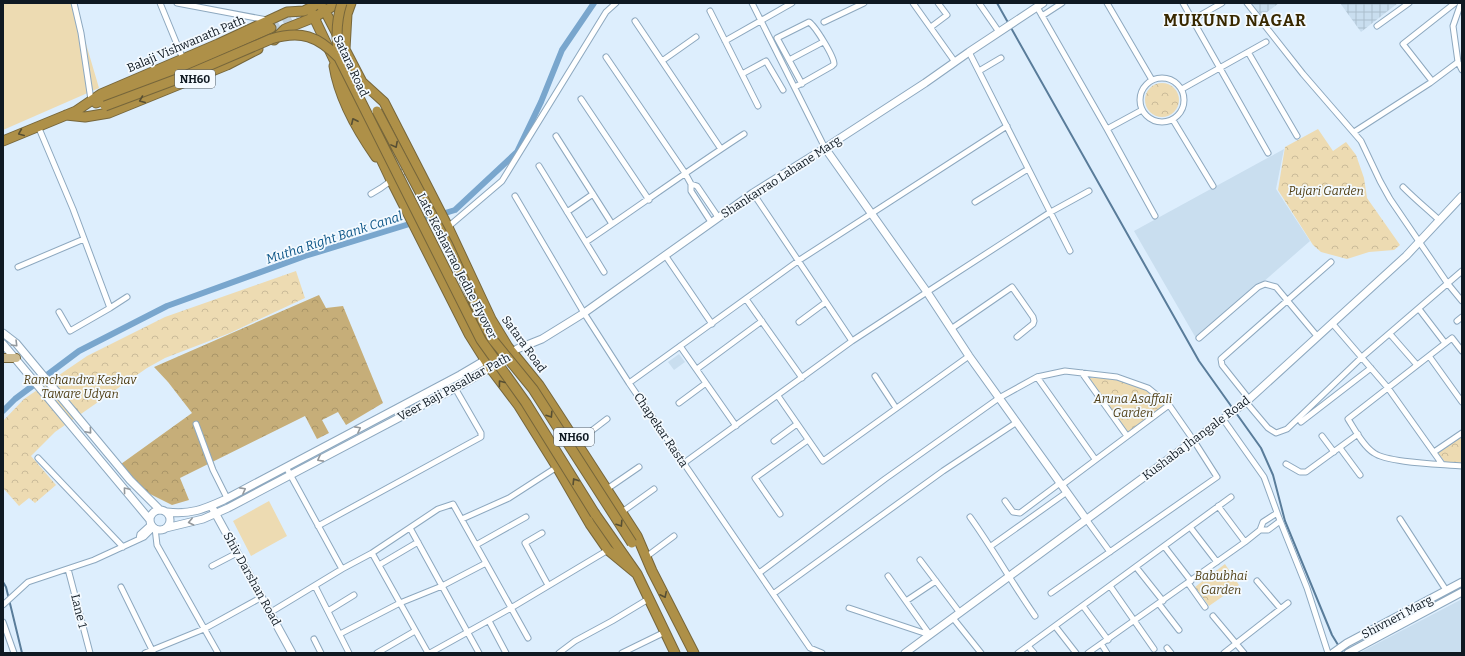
<svg xmlns="http://www.w3.org/2000/svg" width="1465" height="656" font-family="Bitter,serif">
<style>
.built{fill:#c9deef}
.industrial{fill:url(#industrial-grid)}
.forest{fill:url(#forest-crowns)}
.park{fill:url(#park-crowns)}
.pitch{fill:#eddbb2}
.lines{fill:none;stroke-linecap:round;stroke-linejoin:round}
.stream{stroke:#597c9a;stroke-width:2}
.canal{stroke:#79a6cd;stroke-width:6}
.highway-tunnel{stroke:#becedc;stroke-width:9;stroke-dasharray:9 4.5;stroke-linecap:butt}
.street-casing{stroke:#8da8bf;stroke-width:7}
.secondary-casing{stroke:#8da8bf;stroke-width:9}
.primary-casing{stroke:#76663b;stroke-width:10}
.highway-casing{stroke:#76663b;stroke-width:11}
.street{stroke:#fff;stroke-width:5}
.secondary{stroke:#fff;stroke-width:7}
.primary{stroke:#cebc91;stroke-width:8}
.highway{stroke:#ae9048;stroke-width:9}
.highway-bridge-casing{stroke:#76663b;stroke-width:11;stroke-linecap:butt}
.highway-bridge{stroke:#ae9048;stroke-width:9}
.oneway{stroke:#574f33}
.oneway2{stroke:#93989c}
.labels{text-anchor:middle;stroke-width:3.5;stroke-linejoin:round;paint-order:stroke}
.shield{fill:#f4faff;stroke:#545c64;stroke-width:1}
.shield-label{font-size:11px;font-weight:bold;fill:#0f1922}
.street-label{font-size:12px;fill:#0f1922;stroke:#f4faff}
.park-label{font-size:12px;font-style:italic;fill:#503f15;stroke:#f4faff}
.water-label{font-size:13px;font-style:italic;fill:#0d5688;stroke:#f4faff}
.district-label{font-size:16px;font-weight:bold;letter-spacing:1px;fill:#382800;stroke:#f4faff}
</style>
<defs>
<pattern id="industrial-grid" width="8" height="8" patternUnits="userSpaceOnUse"><rect width="8" height="8" fill="#c9deef"/><path d="M0 4h8M4 0v8" fill="none" stroke="#abbecd"/></pattern>
<pattern id="forest-crowns" width="20" height="18" patternUnits="userSpaceOnUse"><rect width="20" height="18" fill="#c6ae79"/><path d="M2 6a3 3 0 1 1 6 0M12 15a3 3 0 1 1 6 0" fill="none" stroke="#a99568"/></pattern>
<pattern id="park-crowns" width="20" height="18" patternUnits="userSpaceOnUse"><rect width="20" height="18" fill="#eddbb2"/><path d="M2 6a3 3 0 1 1 6 0M12 15a3 3 0 1 1 6 0" fill="none" stroke="#cabb99"/></pattern>
</defs>
<rect width="100%" height="100%" fill="#ddeefd"/>
<path class="built" d="M 1284,149 L 1276,189 L 1310,241 L 1197,340 L 1134,231 Z
M 679,354 L 685,362 L 674,370 L 668,362 Z
M 1462,599 L 1462,653 L 1359,653 Z"/>
<path class="industrial" d="M 1252,3 L 1279,3 L 1262,16 Z
M 1340,3 L 1398,3 L 1361,32 Z"/>
<path class="forest" d="M 319,295 L 326,308 L 343,306 L 383,403 L 346,425 L 338,412 L 322,420 L 329,433 L 317,439 L 305,416 L 180,478 L 189,500 L 172,505 L 146,492 L 121,464 L 192,413 L 168,382 L 154,367 Z"/>
<path class="park" d="M1145 100a17 17 0 1 1 34 0a17 17 0 1 1-34 0Z
M 1318,129 L 1333,151 L 1346,142 L 1356,155 L 1364,178 L 1367,198 L 1400,245 L 1394,250 L 1369,252 L 1347,259 L 1321,252 L 1313,245 L 1278,190 L 1285,147 Z
M 296,271 L 305,298 L 230,333 L 165,358 L 147,368 L 55,432 L 31,456 L 56,485 L 35,503 L 29,498 L 19,506 L 3,488 L 3,421 L 24,399 L 87,356 L 165,317 Z
M 1117,377 L 1146,390 L 1166,405 L 1129,434 L 1086,378 Z
M 1462,435 L 1462,464 L 1445,462 L 1437,452 Z
M 1225,564 L 1239,585 L 1209,606 L 1195,587 Z"/>
<path class="pitch" d="M 3,3 L 74,3 L 99,88 L 3,130 Z
M 269,501 L 287,536 L 251,556 L 233,521 Z"/>
<g class="lines">
<path class="stream" d="M 997,3 L 1199,361 L 1261,448 L 1273,475 L 1285,521 L 1332,635 L 1343,653
M 3,582 L 6,587 L 22,653"/>
<path class="canal" d="M 3,411 L 15,399 L 79,351 L 167,306 L 305,256 L 455,210 L 517,152 L 541,102 L 562,50 L 594,3"/>
<path class="highway-tunnel" d="M 271,28 L 303,10"/>
<g class="street-casing">
<path id="street" d="M 74,3 L 81,33 L 91,100
M 160,3 L 183,59
M 177,3 L 267,20
M 752,3 L 825,148
M 913,3 L 955,62
M 979,3 L 999,32
M 1107,3 L 1152,80
M 1183,3 L 1268,153
M 1247,3 L 1303,74 L 1361,141 L 1380,181 L 1390,199 L 1448,284 L 1462,301
M 1037,7 L 1107,129 L 1142,110
M 710,11 L 758,106
M 1042,16 L 1062,3
M 1192,20 L 1222,3
M 635,21 L 721,149
M 824,22 L 864,3
M 1377,26 L 1409,3
M 931,27 L 947,15 L 938,3
M 725,41 L 792,3
M 969,52 L 1070,251
M 1248,52 L 1297,136
M 606,57 L 685,173 L 691,184 L 691,191 L 711,222
M 789,60 L 823,42
M 662,61 L 696,37
M 1458,62 L 1453,26 L 1461,3
M 979,71 L 1001,58
M 742,74 L 766,61 L 783,90
M1140 100a22 22 0 1 1 44 0a22 22 0 1 1-44 0Z
M 1432,81 L 1403,44 L 1455,3
M 795,87 L 832,66 L 834,64 C 834,56 815,26 809,22 L 777,38 L 802,84
M 1182,89 L 1266,42
M 581,99 L 649,200
M 1173,120 L 1213,186
M 38,126 L 73,209 L 110,308 L 127,297
M 1107,129 L 1155,216
M 1354,132 L 1430,83 L 1458,62 L 1462,70
M 556,136 L 612,224
M 539,166 L 604,272
M 691,184 L 697,186 L 718,217
M 1403,187 C 1415,199 1427,209 1439,220
M 753,193 L 852,341
M 371,194 L 381,188 L 403,172
M 515,196 L 584,313 L 629,383 L 810,648 L 822,653
M 975,202 L 1028,169
M 567,212 L 593,194
M 448,227 L 502,181 L 606,12 L 616,3
M 586,242 C 639,206 690,169 744,134
M 665,255 L 712,324
M 18,267 L 84,239
M 746,299 L 802,378
M 1419,309 L 1445,343
M 59,312 L 70,331 L 110,308
M 1457,321 L 1462,317
M 799,322 L 826,302
M 1332,323 L 1388,388 L 1442,464
M 951,329 L 1012,287 L 1033,317 L 1034,321 L 1033,324 L 1017,337
M 1390,334 L 1417,365
M 1199,338 L 1258,287 L 1265,284 L 1276,287 L 1317,336
M 680,346 L 736,426
M 1462,351 L 1452,338 L 1348,419 C 1355,430 1363,446 1374,453 C 1388,463 1443,464 1462,466
M 1429,356 L 1462,402
M 697,369 L 762,321
M 1082,373 L 1127,436
M 875,376 L 896,408
M 1037,377 L 1095,459
M 629,383 L 798,261 L 1007,126
M 778,396 L 823,461 L 969,356
M 1249,399 L 1222,365 L 1221,359 L 1331,262
M 1246,402 L 1268,428 L 1276,433 L 1287,429 L 1362,357 L 1462,271
M 679,403 L 706,383
M 1223,419 L 1264,477 L 1279,518 L 1307,588 L 1328,653
M 1301,422 L 1371,368
M 196,424 L 213,470 L 227,498
M 1322,436 L 1334,452
M 774,441 L 797,424
M 577,442 L 607,419
M 1340,448 L 1360,475
M 1434,452 L 1462,433
M 38,458 L 123,547
M 684,463 L 852,341 L 927,292 L 1049,213 L 1089,191
M 1286,464 L 1300,472 L 1306,472 L 1358,434
M 286,467 L 342,569
M 1062,485 L 1169,405
M 607,489 L 639,467
M 1005,501 L 1013,512 L 1020,513 L 1060,483
M 1218,506 L 1245,542
M 622,512 L 654,489
M 780,514 L 755,478 L 808,440
M 970,517 C 993,549 1012,583 1035,616
M 462,519 L 509,498 L 557,467
M 1086,519 L 1110,552
M 1400,519 L 1446,590
M 318,526 L 481,437 L 481,433 L 455,388
M 1190,527 L 1217,562
M 155,528 L 157,545 L 218,653
M 410,528 L 479,653
M 1260,530 L 1268,530 L 1280,521
M 542,533 L 525,543 L 548,585
M 139,539 L 140,534 L 151,524
M 476,545 L 526,517
M 991,546 L 1067,492
M 1164,546 L 1191,581
M 372,553 L 428,653
M 646,557 L 674,536
M 920,560 L 960,613
M 379,565 L 418,542
M 212,566 L 237,553
M 1136,567 L 1163,601
M 68,569 L 90,653
M 759,573 L 885,479 L 999,398 L 1037,377 L 1065,371 L 1117,377 L 1148,388 L 1169,405 L 1194,441 L 1217,477 L 1051,593
M 888,576 L 930,635
M 1257,581 L 1280,608
M 1188,583 L 1205,607
M 315,586 L 349,653
M 1110,586 L 1154,649
M 121,587 L 153,652
M 773,594 L 943,471 L 1017,422
M 906,601 L 936,581
M 1159,604 L 1179,630
M 3,605 L 28,582 L 94,560 L 144,537 L 154,527
M 1083,606 L 1108,640
M 849,608 L 930,635
M 328,611 L 354,595
M 271,612 L 342,569 L 372,553 L 438,509 L 453,504 L 528,638
M 1213,616 L 1244,653
M 953,618 L 981,653
M 489,621 L 506,653
M 3,622 L 14,653
M 1055,626 L 1076,653
M 340,634 L 400,603 L 442,586 L 486,563
M 314,639 L 321,653
M 1102,645 L 1107,653
M 1028,646 L 1034,653
M 1167,648 L 1171,653
M 145,653 L 204,629 L 262,597
M 377,653 L 415,631
M 430,653 L 511,608 L 608,550
M 559,653 L 575,641 L 612,621 L 650,598
M 622,653 L 665,632
M 1018,653 L 1231,497
M 1088,653 L 1245,542 L 1260,530 L 1263,522 L 1277,513
M 1224,653 L 1288,603"/>
</g>
<g class="secondary-casing">
<path id="secondary" d="M 825,148 L 927,292 L 969,356 L 1086,519
M 3,333 L 16,343 L 130,480 L 160,510
M 3,344 L 150,520
M 517,349 L 542,339 L 584,313 L 753,193 L 825,148 L 925,83 L 969,52 L 1043,3
M 213,509 L 292,653
M150 520a10 10 0 1 1 20 0a10 10 0 1 1-20 0Z
M 167,512 C 190,515 204,509 224,500 L 460,375 L 506,348
M 166,528 L 203,519 L 228,508 L 463,384 L 512,355
M 905,653 L 1246,402 L 1406,256 L 1462,196
M 1333,653 L 1347,643 L 1462,582
M 1348,653 L 1462,592"/>
</g>
<g class="primary-casing">
<path id="primary" d="M 3,358 L 16,358"/>
</g>
<g class="highway-casing">
<path id="highway" d="M 319,3 L 325,11 L 362,82 L 384,102 L 447,225 L 491,319 L 508,347 L 539,385 L 558,414 L 637,536 L 652,571 L 694,653
M 310,9 L 390,178 L 469,334 L 491,369 L 519,406 L 557,467 L 590,524 L 608,550 L 637,574
M 274,40 L 285,29 L 315,17 L 338,3
M 345,49 L 347,14 L 351,3
M 334,66 C 339,98 357,130 376,157
M 96,103 L 174,71 L 271,28
M 66,115 L 85,117 L 109,113 L 227,65 L 258,49
M 3,141 L 76,111 L 101,94 L 218,44 L 287,12 L 304,11 L 314,6
M 595,514 L 637,574 L 675,653"/>
</g>
<use href="#street" class="street"/>
<use href="#secondary" class="secondary"/>
<use href="#primary" class="primary"/>
<use href="#highway" class="highway"/>
<g class="highway-bridge-casing">
<path id="highway-bridge" d="M 342,3 C 336,21 336,40 339,58 L 481,340 L 526,403 L 595,514
M 105,106 L 180,78 L 271,39 C 301,30 318,36 339,58
M 377,111 L 448,245 L 486,328 L 493,340 L 533,389 L 632,543"/>
</g>
<use href="#highway-bridge" class="highway-bridge"/>
</g>
<defs><path id="oneway-chevron" d="M-2-3.5L2.5 0L-2 3.5" fill="none" stroke-width="1.6" stroke-linecap="round" stroke-linejoin="round"/></defs>
<g class="oneway">
<use href="#oneway-chevron" transform="translate(142 100) rotate(158)"/>
<use href="#oneway-chevron" transform="translate(354 121) rotate(-115)"/>
<use href="#oneway-chevron" transform="translate(21 133) rotate(157)"/>
<use href="#oneway-chevron" transform="translate(395 145) rotate(62)"/>
<use href="#oneway-chevron" transform="translate(501 383) rotate(-127)"/>
<use href="#oneway-chevron" transform="translate(550 415) rotate(57)"/>
<use href="#oneway-chevron" transform="translate(575 481) rotate(-122)"/>
<use href="#oneway-chevron" transform="translate(620 524) rotate(57)"/>
<use href="#oneway-chevron" transform="translate(664 595) rotate(64)"/>
</g>
<g class="oneway2">
<use href="#oneway-chevron" transform="translate(15 344) rotate(45)"/>
<use href="#oneway-chevron" transform="translate(358 429) rotate(-28)"/>
<use href="#oneway-chevron" transform="translate(89 431) rotate(49)"/>
<use href="#oneway-chevron" transform="translate(320 459) rotate(152)"/>
<use href="#oneway-chevron" transform="translate(126 490) rotate(-130)"/>
<use href="#oneway-chevron" transform="translate(243 490) rotate(-28)"/>
<use href="#oneway-chevron" transform="translate(191 522) rotate(167)"/>
</g>
<g class="labels">
<g class="shield">
<rect x="175" y="70" width="40" height="18" rx="3"/>
<rect x="554" y="428" width="40" height="18" rx="3"/>
</g>
<g class="shield-label">
<text x="195" y="83">NH60</text>
<text x="574" y="441">NH60</text>
</g>
<g class="street-label">
<text transform="translate(186 44) rotate(-23)" y="4">Balaji Vishwanath Path</text>
<text transform="translate(351 66) rotate(65)" y="4">Satara Road</text>
<text transform="translate(781 177) rotate(-33)" y="4">Shankarrao Lahane Marg</text>
<text transform="translate(457 266) rotate(63)" y="4">Late Keshavrao Jedhe Flyover</text>
<text transform="translate(524 344) rotate(54)" y="4">Satara Road</text>
<text transform="translate(454 387) rotate(-29)" y="4">Veer Baji Pasalkar Path</text>
<text transform="translate(661 430) rotate(56)" y="4">Chapekar Rasta</text>
<text transform="translate(1196 438) rotate(-37)" y="4">Kushaba Jhangale Road</text>
<text transform="translate(252 579) rotate(61)" y="4">Shiv Darshan Road</text>
<text transform="translate(79 611) rotate(76)" y="4">Lane 1</text>
<text transform="translate(1397 617) rotate(-28)" y="4">Shivneri Marg</text>
</g>
<g class="park-label">
<text x="1326" y="195">Pujari Garden</text>
<text x="80" y="384">Ramchandra Keshav<tspan x="80" dy="14">Taware Udyan</tspan></text>
<text x="1133" y="403">Aruna Asaffali<tspan x="1133" dy="14">Garden</tspan></text>
<text x="1221" y="580">Babubhai<tspan x="1221" dy="14">Garden</tspan></text>
</g>
<g class="water-label">
<text transform="translate(334 237) rotate(-18)" y="5">Mutha Right Bank Canal</text>
</g>
<g class="district-label">
<text x="1235" y="26">MUKUND NAGAR</text>
</g>
</g>
<rect width="1465" height="656" fill="none" stroke="#0f1922" stroke-width="8"/>
</svg>
